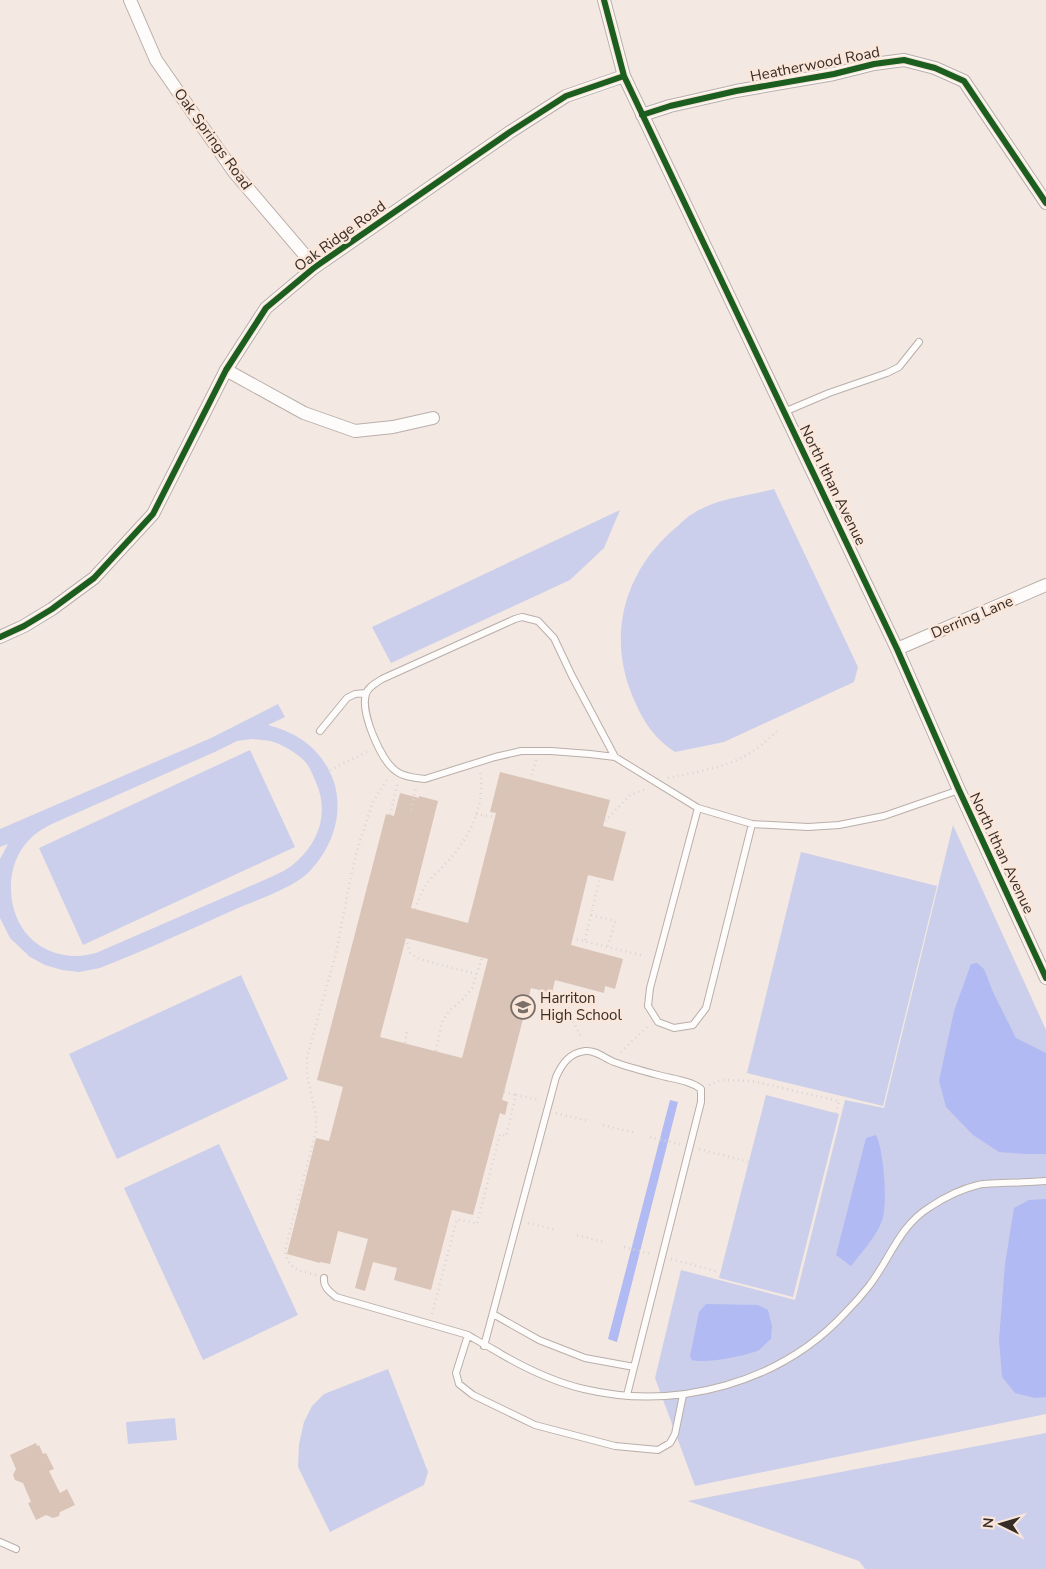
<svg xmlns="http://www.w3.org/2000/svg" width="1046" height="1569" font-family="'Nunito Sans',sans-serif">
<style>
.green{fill:#cccfeb;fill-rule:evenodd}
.water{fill:#b1baf2}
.building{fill:#d9c4b7;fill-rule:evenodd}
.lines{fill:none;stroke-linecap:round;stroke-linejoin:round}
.lane-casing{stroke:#b9afaa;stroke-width:8}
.street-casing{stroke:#b9afaa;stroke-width:14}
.path{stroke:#d9d5d3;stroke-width:2.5;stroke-dasharray:1 4;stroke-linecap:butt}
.lane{stroke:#fdfcfb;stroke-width:6}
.street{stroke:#fdfcfb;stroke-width:12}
.cycleway-casing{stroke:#fbe6da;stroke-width:9}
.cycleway{stroke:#1b5e20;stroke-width:6}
.labels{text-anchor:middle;stroke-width:5;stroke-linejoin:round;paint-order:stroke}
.street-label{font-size:15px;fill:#372d27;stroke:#fbe6da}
.poi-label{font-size:15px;fill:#372d27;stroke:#fbe6da;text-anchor:start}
</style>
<rect width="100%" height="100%" fill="#f3e8e2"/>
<path class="green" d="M 774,489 L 858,667 L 854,682 L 724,742 L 675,752 C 656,740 644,723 635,702 C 605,637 624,569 679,525 C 683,521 688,516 694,513 C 717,498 748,496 774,489 Z
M 620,510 L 604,548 L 570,580 L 391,663 L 372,627 Z
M 278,704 L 285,717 L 268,725 C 300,733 323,751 334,782 C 344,815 332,849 308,873 C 292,888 257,900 236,909 C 191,929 146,950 100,968 L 79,972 L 62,970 L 45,965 L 30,957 L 10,938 L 0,918 L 0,859 L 8,844 L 0,847 L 0,829 L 211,738 ZM 252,739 C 261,740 271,740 279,744 C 288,748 301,756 307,764 C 310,768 312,773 314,778 C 329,808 322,838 297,861 C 290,868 280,873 271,877 L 96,953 C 90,954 83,956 77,956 C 38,956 12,928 11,890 C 10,871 17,851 31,838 C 38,831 46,827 54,823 L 217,751 L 237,741 Z
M 250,750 L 295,847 L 83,945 L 39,848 Z
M 953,825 L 1046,1030 L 1046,1414 L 695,1486 L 655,1378 L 681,1270 L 795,1300 L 845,1100 L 884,1108 Z
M 801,852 L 937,886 L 883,1106 L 747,1073 Z
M 241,975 L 288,1079 L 117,1159 L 69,1054 Z
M 766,1095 L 839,1114 L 793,1297 L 719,1278 Z
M 219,1144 L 298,1315 L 203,1360 L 124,1188 Z
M 388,1369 L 428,1472 L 424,1485 L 330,1532 L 298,1467 L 299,1444 L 304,1422 L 312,1406 L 324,1394 Z
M 175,1418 L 177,1440 L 128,1444 L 126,1422 Z
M 1046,1433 L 1046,1569 L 865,1569 L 859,1561 L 688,1501 Z"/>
<path class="water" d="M 977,963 L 984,969 L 993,992 L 1016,1038 L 1046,1053 L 1046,1154 L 1024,1154 L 999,1152 L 973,1135 L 946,1107 L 939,1081 L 954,1011 L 971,964 Z
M 670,1100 L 678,1102 L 617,1342 L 608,1339 Z
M 876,1135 C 884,1151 888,1204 882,1221 C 876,1237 862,1252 851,1266 L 836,1255 L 866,1138 Z
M 1046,1199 L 1046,1397 L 1035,1398 L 1015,1393 L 1002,1377 L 999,1340 L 1005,1264 L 1014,1208 L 1029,1200 Z
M 706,1304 L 758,1305 L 768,1310 L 772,1326 L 771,1339 C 767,1342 763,1347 759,1350 C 746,1356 705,1364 692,1360 L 690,1356 L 699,1312 Z"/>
<path class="building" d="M 500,772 L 610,800 L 603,826 L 626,832 L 613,881 L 588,875 L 571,945 L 623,959 L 615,989 L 605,986 L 604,993 L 555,980 L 552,993 L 531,988 L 502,1100 L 508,1102 L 505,1115 L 500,1113 L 473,1215 L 452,1210 L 431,1290 L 394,1280 L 397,1268 L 373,1262 L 365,1291 L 355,1288 L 368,1239 L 338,1231 L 330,1264 L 320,1262 L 320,1263 L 287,1254 L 316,1138 L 329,1141 L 343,1087 L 317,1080 L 386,814 L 394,816 L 400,793 L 419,798 L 419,796 L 438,801 L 411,908 L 468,923 L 496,813 L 490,812 ZM 406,938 L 488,959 L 462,1058 L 380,1037 Z
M 36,1443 L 37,1446 L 39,1445 L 43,1454 L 46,1453 L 54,1469 L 49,1471 L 60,1493 L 67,1489 L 75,1505 L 60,1512 L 59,1516 L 53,1518 L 46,1515 L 36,1520 L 28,1503 L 31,1502 L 23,1483 L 15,1480 L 13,1475 L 16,1469 L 10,1455 Z"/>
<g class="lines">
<g class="lane-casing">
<path id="lane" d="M 784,412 L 829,393 L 887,373 L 899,367 L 919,342
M 320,731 L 347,698 L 355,694 L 366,693
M 615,757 L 572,676 L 554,638 L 538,621 L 522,617 L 515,619 L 382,679 C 376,683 368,687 366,694 C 360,712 381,761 396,771 C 403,777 416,778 425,779 L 495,757 L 521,751 L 551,751 L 590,754 L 615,757 L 698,808
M 752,824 L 706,1008 L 693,1025 L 674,1028 L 658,1022 L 648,1006 L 650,988 L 698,808 L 752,824 L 808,827 L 839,825 L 884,816 L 959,790
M 324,1278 C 323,1287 329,1291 336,1297 L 468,1335 C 479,1342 490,1347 501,1354 C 527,1369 554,1382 584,1389 C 677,1411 781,1383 846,1312 C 854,1304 862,1295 869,1286 C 890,1259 899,1226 930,1207 C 945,1197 961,1189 978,1185 C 985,1183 993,1184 1001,1183 C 1016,1183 1031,1182 1046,1181
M 493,1314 L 539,1340 L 585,1358 L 634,1367
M 468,1335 L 456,1373 L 459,1384 L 473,1395 L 535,1425 L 615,1446 L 658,1450 L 670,1443 L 675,1434 L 683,1395
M 484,1346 L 556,1077 C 562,1064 569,1053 585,1051 C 596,1050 604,1058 614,1062 C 628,1067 643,1071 658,1075 C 672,1079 689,1080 701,1089 L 701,1102 L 627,1395
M 0,1542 L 16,1549"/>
</g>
<g class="street-casing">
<path id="street" d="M 130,0 L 156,60 L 234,172 L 315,267
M 604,0 L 624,76 L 897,649 L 959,790 L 1046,978
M 642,115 L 670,106 L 736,91 L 834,74 L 874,64 L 904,60 L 935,68 L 964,81 L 1046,203
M 226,370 L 304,413 L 355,431 L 393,427 L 433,418
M 0,637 L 24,626 L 52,609 L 94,578 L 153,514 L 226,370 L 266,308 L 315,267 L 510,132 L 566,96 L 624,76
M 897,649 L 1046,585"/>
</g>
<path class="path" d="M 330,770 L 369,751
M 668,778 C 693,773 721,768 743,757 C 755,751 767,741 777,731
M 530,780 L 536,760
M 411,810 L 416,788
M 476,814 L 495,817
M 390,815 L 398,782
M 605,821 L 630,795 L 646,789
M 415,909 C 419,899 422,889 429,881 C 438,870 450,861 458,849 C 474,828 485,799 480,772
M 591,915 L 615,921 L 608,946
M 406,938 L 410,953 L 419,959 L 477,974
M 572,938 L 644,956
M 585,940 L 600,878
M 547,992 L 549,994 L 567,999 L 569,1015 L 582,1038
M 405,1043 L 407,1032
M 436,1051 L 442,1022 L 449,1011 L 463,999 L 472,988 L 482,958
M 621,1052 L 647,1027
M 709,1085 L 721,1080 L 751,1081 L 839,1101 L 836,1113
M 504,1092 L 516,1095
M 556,1113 L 588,1121
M 603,1125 L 635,1133
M 650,1137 L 680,1144
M 699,1149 L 749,1162
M 528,1223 L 556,1230
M 577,1235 L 603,1242
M 624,1247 L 651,1254
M 671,1259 L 719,1272
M 316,1275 C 300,1271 287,1269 285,1250 L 316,1131 L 316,1115 L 307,1075 L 307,1057 L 336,953 L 351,876 L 358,847 L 373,802 L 388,778
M 432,1314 L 457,1219 L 477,1224 L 500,1134 L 506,1136 L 516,1095 L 540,1100"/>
<use href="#lane" class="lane"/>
<use href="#street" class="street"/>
<g class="cycleway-casing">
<path id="cycleway" d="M 604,0 L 624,76 L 897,649 L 959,790 L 1046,978
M 642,115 L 670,106 L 736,91 L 834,74 L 874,64 L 904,60 L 935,68 L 964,81 L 1046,203
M 0,637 L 24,626 L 52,609 L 94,578 L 153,514 L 226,370 L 266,308 L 315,267 L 510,132 L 566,96 L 624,76"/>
</g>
<use href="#cycleway" class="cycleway"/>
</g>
<defs>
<g id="school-ring" transform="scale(1.25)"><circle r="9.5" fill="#fbe6da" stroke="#796e68" stroke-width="1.5"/><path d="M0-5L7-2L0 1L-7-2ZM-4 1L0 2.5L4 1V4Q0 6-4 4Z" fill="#796e68"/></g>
</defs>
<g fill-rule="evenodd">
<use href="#school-ring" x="523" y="1007"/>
</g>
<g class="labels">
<g class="street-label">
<text transform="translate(815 64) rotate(-11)" y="5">Heatherwood Road</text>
<text transform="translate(213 139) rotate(54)" y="5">Oak Springs Road</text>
<text transform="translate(340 236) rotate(-36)" y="5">Oak Ridge Road</text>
<text transform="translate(833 485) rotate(64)" y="5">North Ithan Avenue</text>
<text transform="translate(972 617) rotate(-23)" y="5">Derring Lane</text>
<text transform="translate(1002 853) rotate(65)" y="5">North Ithan Avenue</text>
</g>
<g class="poi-label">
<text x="540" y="1003">Harriton<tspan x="540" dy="17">High School</tspan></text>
</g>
</g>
<g transform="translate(1001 1524) rotate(275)" stroke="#fbe6da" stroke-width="4" paint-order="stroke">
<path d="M0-4L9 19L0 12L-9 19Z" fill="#372d27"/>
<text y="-8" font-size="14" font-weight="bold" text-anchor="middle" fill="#372d27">N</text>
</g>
</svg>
